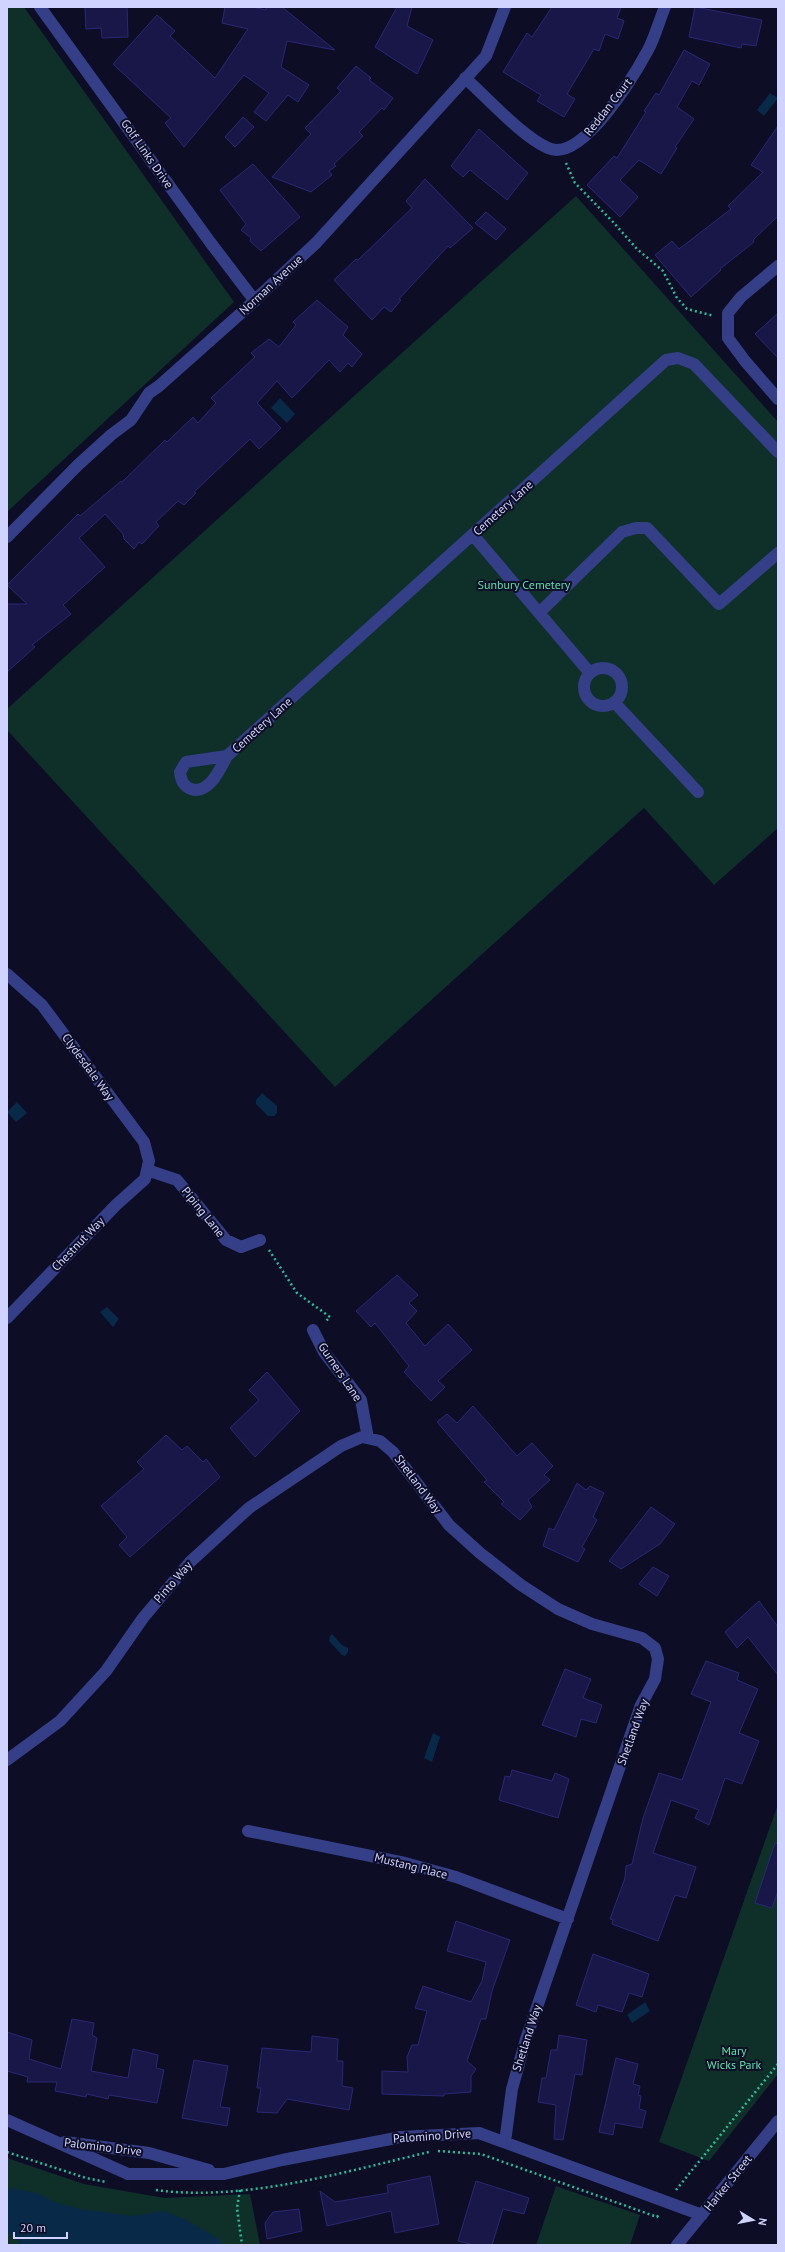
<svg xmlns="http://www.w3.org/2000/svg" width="785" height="2252" font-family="'PT Sans',sans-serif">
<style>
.green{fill:#0f2f29}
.water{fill:#082a48}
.building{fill:#191747;stroke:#2a2875}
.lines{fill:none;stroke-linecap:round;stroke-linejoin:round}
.path{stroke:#25be9b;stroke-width:2.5;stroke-dasharray:2 3;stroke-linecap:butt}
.minor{stroke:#343f87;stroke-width:12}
.labels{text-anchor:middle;stroke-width:4;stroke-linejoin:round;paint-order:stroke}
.street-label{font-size:12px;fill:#d0d3ff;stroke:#0d0d25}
.park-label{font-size:12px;fill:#53e8aa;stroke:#0d0d25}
</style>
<rect width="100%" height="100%" fill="#0d0d25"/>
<path class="green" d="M 7,7 L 24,7 L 234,302 L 7,512 Z
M 576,196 L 778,422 L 778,828 L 714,885 L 644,808 L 335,1087 L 7,730 L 7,709 Z
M 778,1804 L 778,2074 L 709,2161 L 659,2142 Z
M 7,2158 L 84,2184 L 165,2198 L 250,2194 L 260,2245 L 7,2245 Z
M 556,2186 L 640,2215 L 630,2245 L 536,2245 Z"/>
<path class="water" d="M 770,93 L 778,98 L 764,116 L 757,110 Z
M 280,398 L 295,414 L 287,423 L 271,408 Z
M 262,1093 L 277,1106 L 277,1113 L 274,1116 L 268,1116 L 256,1104 L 256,1100 Z
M 17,1102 L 27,1113 L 16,1122 L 7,1112 Z
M 107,1307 L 119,1319 L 113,1327 L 100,1312 Z
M 332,1634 L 342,1645 L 348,1648 L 348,1652 L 345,1656 L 342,1655 L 329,1641 L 330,1636 Z
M 433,1733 L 440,1737 L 432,1762 L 424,1758 Z
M 645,2002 L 650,2011 L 632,2023 L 627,2015 Z
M 11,2188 L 36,2193 L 57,2203 L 85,2210 L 134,2216 L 164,2211 L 186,2220 L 219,2239 L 223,2245 L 22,2245 L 7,2231 L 7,2190 Z"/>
<path class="building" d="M 85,7 L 127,7 L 128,37 L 102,38 L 101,28 L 86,29 Z
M 225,7 L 252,7 L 266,10 L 266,7 L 282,7 L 335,50 L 287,41 L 281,67 L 309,85 L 298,102 L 288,95 L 266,121 L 254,112 L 269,93 L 244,75 L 184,147 L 165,123 L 171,118 L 113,64 L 157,15 L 175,31 L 170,36 L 215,78 L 248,29 L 222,23 Z
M 397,7 L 412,7 L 407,26 L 433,40 L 417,74 L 375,47 Z
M 552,7 L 621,7 L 617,18 L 624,21 L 618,39 L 605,34 L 599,51 L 594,49 L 567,94 L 575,99 L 564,117 L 537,101 L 541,95 L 503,72 L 527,33 L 532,37 Z
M 695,7 L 762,20 L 756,46 L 742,44 L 741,48 L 689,37 Z
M 684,50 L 710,64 L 699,85 L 692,81 L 677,107 L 694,119 L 675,147 L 677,148 L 661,174 L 639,160 L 620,180 L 638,197 L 620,217 L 587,185 L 614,156 L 617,158 L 646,112 L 644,111 L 656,93 L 659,95 Z
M 356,66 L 371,78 L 369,80 L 393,98 L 384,110 L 382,108 L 359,132 L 363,136 L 334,164 L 336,166 L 329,171 L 332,175 L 311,192 L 272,177 L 311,134 L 305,128 L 341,91 L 337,88 Z
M 243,117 L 254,127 L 235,147 L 225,137 Z
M 778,126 L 778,216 L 753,240 L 754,242 L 720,269 L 721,270 L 691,297 L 655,255 L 672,241 L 679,249 L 731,209 L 728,206 L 763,172 L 751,165 Z
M 479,129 L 528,173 L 507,200 L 470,170 L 463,177 L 451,166 Z
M 253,164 L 300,217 L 261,251 L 250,241 L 251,238 L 241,230 L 246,224 L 220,190 Z
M 425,179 L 473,228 L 450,248 L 448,246 L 399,299 L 401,300 L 391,312 L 384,307 L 372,320 L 334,280 L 356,259 L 358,260 L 412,208 L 406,201 Z
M 486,212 L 506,229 L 496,240 L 475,223 Z
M 317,300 L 348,327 L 343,335 L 362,354 L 352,367 L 348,363 L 340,372 L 329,360 L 292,398 L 277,381 L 257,403 L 281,428 L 259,449 L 250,439 L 194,492 L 196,493 L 184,505 L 178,501 L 156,522 L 159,526 L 142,544 L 139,542 L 134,549 L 124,539 L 123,534 L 105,514 L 79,538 L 105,567 L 63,605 L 71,614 L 32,645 L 35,647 L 7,672 L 7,604 L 27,604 L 7,585 L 78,514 L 80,516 L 121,481 L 122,482 L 165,440 L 167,442 L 193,417 L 198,423 L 216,403 L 211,398 L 255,357 L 251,353 L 269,339 L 279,347 L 296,325 L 293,322 Z
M 778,313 L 778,358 L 755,334 Z
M 397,1275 L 418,1295 L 409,1303 L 417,1311 L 406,1323 L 425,1346 L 448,1324 L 472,1350 L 438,1381 L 445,1387 L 431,1401 L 404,1372 L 409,1366 L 375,1323 L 371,1327 L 356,1311 Z
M 267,1372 L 300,1411 L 255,1457 L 230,1428 L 259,1400 L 249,1390 Z
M 473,1406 L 517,1456 L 532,1443 L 553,1466 L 544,1475 L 550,1480 L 528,1500 L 532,1507 L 520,1520 L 501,1504 L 504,1502 L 484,1482 L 487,1480 L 437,1422 L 447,1414 L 457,1423 Z
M 166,1435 L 182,1450 L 187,1446 L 203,1462 L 206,1459 L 220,1477 L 130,1557 L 119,1545 L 127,1537 L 101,1506 L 144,1469 L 137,1462 Z
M 577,1483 L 586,1490 L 590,1486 L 604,1493 L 593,1517 L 597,1520 L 582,1547 L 585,1549 L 578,1562 L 543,1546 L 549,1528 L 554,1530 Z
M 651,1507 L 675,1524 L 660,1544 L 621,1569 L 609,1561 Z
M 653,1567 L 669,1576 L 657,1596 L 639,1584 Z
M 759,1601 L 778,1627 L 778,1675 L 748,1637 L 737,1648 L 725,1632 Z
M 706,1661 L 739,1673 L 737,1680 L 758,1689 L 739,1733 L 759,1741 L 742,1784 L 725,1778 L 709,1825 L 695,1818 L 699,1810 L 671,1800 L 653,1853 L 696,1867 L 686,1898 L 675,1895 L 658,1941 L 612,1924 L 613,1920 L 610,1919 L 625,1878 L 626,1866 L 632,1864 L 643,1818 L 659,1773 L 682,1780 L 711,1702 L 691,1694 Z
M 565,1669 L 591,1679 L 583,1698 L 602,1705 L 596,1723 L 581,1719 L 576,1737 L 542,1725 Z
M 512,1770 L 552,1781 L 555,1773 L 569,1779 L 558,1818 L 499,1800 L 505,1776 L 510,1777 Z
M 775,1843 L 778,1844 L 778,1891 L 772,1908 L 755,1903 Z
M 456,1921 L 510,1940 L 492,1991 L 486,2019 L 481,2019 L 467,2061 L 476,2069 L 471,2076 L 471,2092 L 444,2094 L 444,2096 L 382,2094 L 382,2071 L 408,2072 L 407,2057 L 412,2045 L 418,2045 L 427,2011 L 415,2008 L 423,1986 L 471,2002 L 482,1981 L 486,1962 L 447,1951 Z
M 593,1954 L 649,1974 L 642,1997 L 629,1993 L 622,2012 L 598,2005 L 596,2012 L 576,2005 Z
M 72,2019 L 94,2023 L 92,2035 L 97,2038 L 91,2071 L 128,2078 L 133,2049 L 158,2055 L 156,2068 L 164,2070 L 157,2103 L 109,2095 L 108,2099 L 87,2094 L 86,2097 L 55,2091 L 57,2082 L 27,2082 L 28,2077 L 7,2071 L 7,2032 L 32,2040 L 29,2059 L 61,2069 Z
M 559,2035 L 587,2040 L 582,2075 L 575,2074 L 563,2140 L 554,2139 L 556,2105 L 538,2102 L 542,2078 L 546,2078 L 551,2050 L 557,2050 Z
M 312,2036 L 338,2039 L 337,2061 L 343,2061 L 342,2086 L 353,2088 L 349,2110 L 287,2099 L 277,2113 L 257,2112 L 261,2088 L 257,2088 L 262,2048 L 311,2052 Z
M 616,2058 L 638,2064 L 633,2084 L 640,2086 L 638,2095 L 641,2096 L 639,2109 L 646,2111 L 642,2128 L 615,2123 L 613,2135 L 599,2132 Z
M 194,2060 L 228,2066 L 220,2107 L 230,2108 L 227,2126 L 182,2118 Z
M 430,2176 L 439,2224 L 395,2233 L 391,2211 L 327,2226 L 320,2191 L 335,2202 L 388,2193 L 387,2185 Z
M 476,2181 L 529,2198 L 524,2214 L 503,2209 L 492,2245 L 474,2245 L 458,2241 Z
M 299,2209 L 302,2231 L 267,2239 L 265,2223 L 273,2212 Z"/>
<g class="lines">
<path class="path" d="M 566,163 L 575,183 L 613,222 L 637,249 L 663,271 L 677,298 L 687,309 L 714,316
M 269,1250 L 297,1293 L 330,1317 L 325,1322
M 438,2151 L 481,2154 L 657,2217 L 659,2214
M 7,2152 L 86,2178 L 106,2182
M 156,2190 C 243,2202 344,2172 429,2152
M 240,2190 L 237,2208 L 242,2245
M 676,2190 L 778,2064"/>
<path class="minor" d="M 40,7 L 210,242 L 255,301
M 465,78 C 488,98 521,136 548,148 C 582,164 635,74 648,50 C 655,37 659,21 665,7
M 778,266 L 741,297 L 728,313 L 728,338 L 745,361 L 778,399
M 473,535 L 590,673
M 7,537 L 78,465 L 111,435 L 131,420 L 149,393 L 159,386 L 240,314 L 316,243 L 486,56 L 505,7
M 540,612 L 622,532 L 636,528 L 647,528 L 719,604 L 778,553
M584 687a19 19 0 1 1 38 0a19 19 0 1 1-38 0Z
M 614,702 L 698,792
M 227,756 L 186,762 L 180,772 C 181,780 183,786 191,789 C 209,795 220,769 227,756 L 666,360 L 678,358 L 694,364 L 778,452
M 7,974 L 42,1005 L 144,1142 L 149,1161 L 145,1179 L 116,1205 L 7,1318
M 147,1170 L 177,1180 L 226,1240 L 241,1247 L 260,1240
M 313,1330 L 324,1352 L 361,1400 L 368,1438
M 7,1760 L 60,1721 L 106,1671 L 143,1618 L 190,1562 L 249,1508 L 341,1446 L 362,1437 L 380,1441 L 393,1452 L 449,1525 L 480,1553 L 521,1585 L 558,1609 L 592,1624 L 642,1638 L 655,1648 L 658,1659 L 655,1679 L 641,1705 L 526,2039 L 512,2089 L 505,2142
M 248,1831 L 405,1863 L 456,1877 L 568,1919
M 7,2120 L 128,2174 L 224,2174 L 282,2160 L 401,2137 L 479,2133 L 702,2215
M 65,2142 L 149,2153 L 209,2170
M 677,2245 L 778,2121"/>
</g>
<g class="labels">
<g class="street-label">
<text transform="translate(608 107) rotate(-52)" y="4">Reddan Court</text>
<text transform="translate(147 154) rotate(55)" y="4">Golf Links Drive</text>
<text transform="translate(271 285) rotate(-43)" y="4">Norman Avenue</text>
<text transform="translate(503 508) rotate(-42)" y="4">Cemetery Lane</text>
<text transform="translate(262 725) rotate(-42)" y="4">Cemetery Lane</text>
<text transform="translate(88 1067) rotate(54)" y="4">Clydesdale Way</text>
<text transform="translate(203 1212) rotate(51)" y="4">Piping Lane</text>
<text transform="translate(78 1244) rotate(-46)" y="4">Chestnut Way</text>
<text transform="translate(340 1372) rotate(56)" y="4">Gurners Lane</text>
<text transform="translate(418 1484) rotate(53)" y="4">Shetland Way</text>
<text transform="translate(173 1582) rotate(-49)" y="4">Pinto Way</text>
<text transform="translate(633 1732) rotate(-70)" y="4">Shetland Way</text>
<text transform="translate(411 1866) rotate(14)" y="4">Mustang Place</text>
<text transform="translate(527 2038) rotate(-72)" y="4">Shetland Way</text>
<text transform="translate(432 2136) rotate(-4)" y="4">Palomino Drive</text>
<text transform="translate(103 2147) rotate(7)" y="4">Palomino Drive</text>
<text transform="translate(728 2183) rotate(-51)" y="4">Harker Street</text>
</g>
<g class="park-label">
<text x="524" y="589">Sunbury Cemetery</text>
<text x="734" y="2055">Mary<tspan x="734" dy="14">Wicks Park</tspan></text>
</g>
</g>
<rect width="785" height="2252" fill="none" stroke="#d0d3ff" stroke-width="16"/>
<g transform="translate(753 2220) rotate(100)" stroke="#0d0d25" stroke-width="3" paint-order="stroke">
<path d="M0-3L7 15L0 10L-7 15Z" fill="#d0d3ff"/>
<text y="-6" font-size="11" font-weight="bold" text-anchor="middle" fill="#d0d3ff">N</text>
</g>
<path d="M14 2232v6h53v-6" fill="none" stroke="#d0d3ff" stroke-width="2"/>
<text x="20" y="2232" font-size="12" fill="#d0d3ff" stroke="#0d0d25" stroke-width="3" paint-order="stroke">20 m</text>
</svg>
